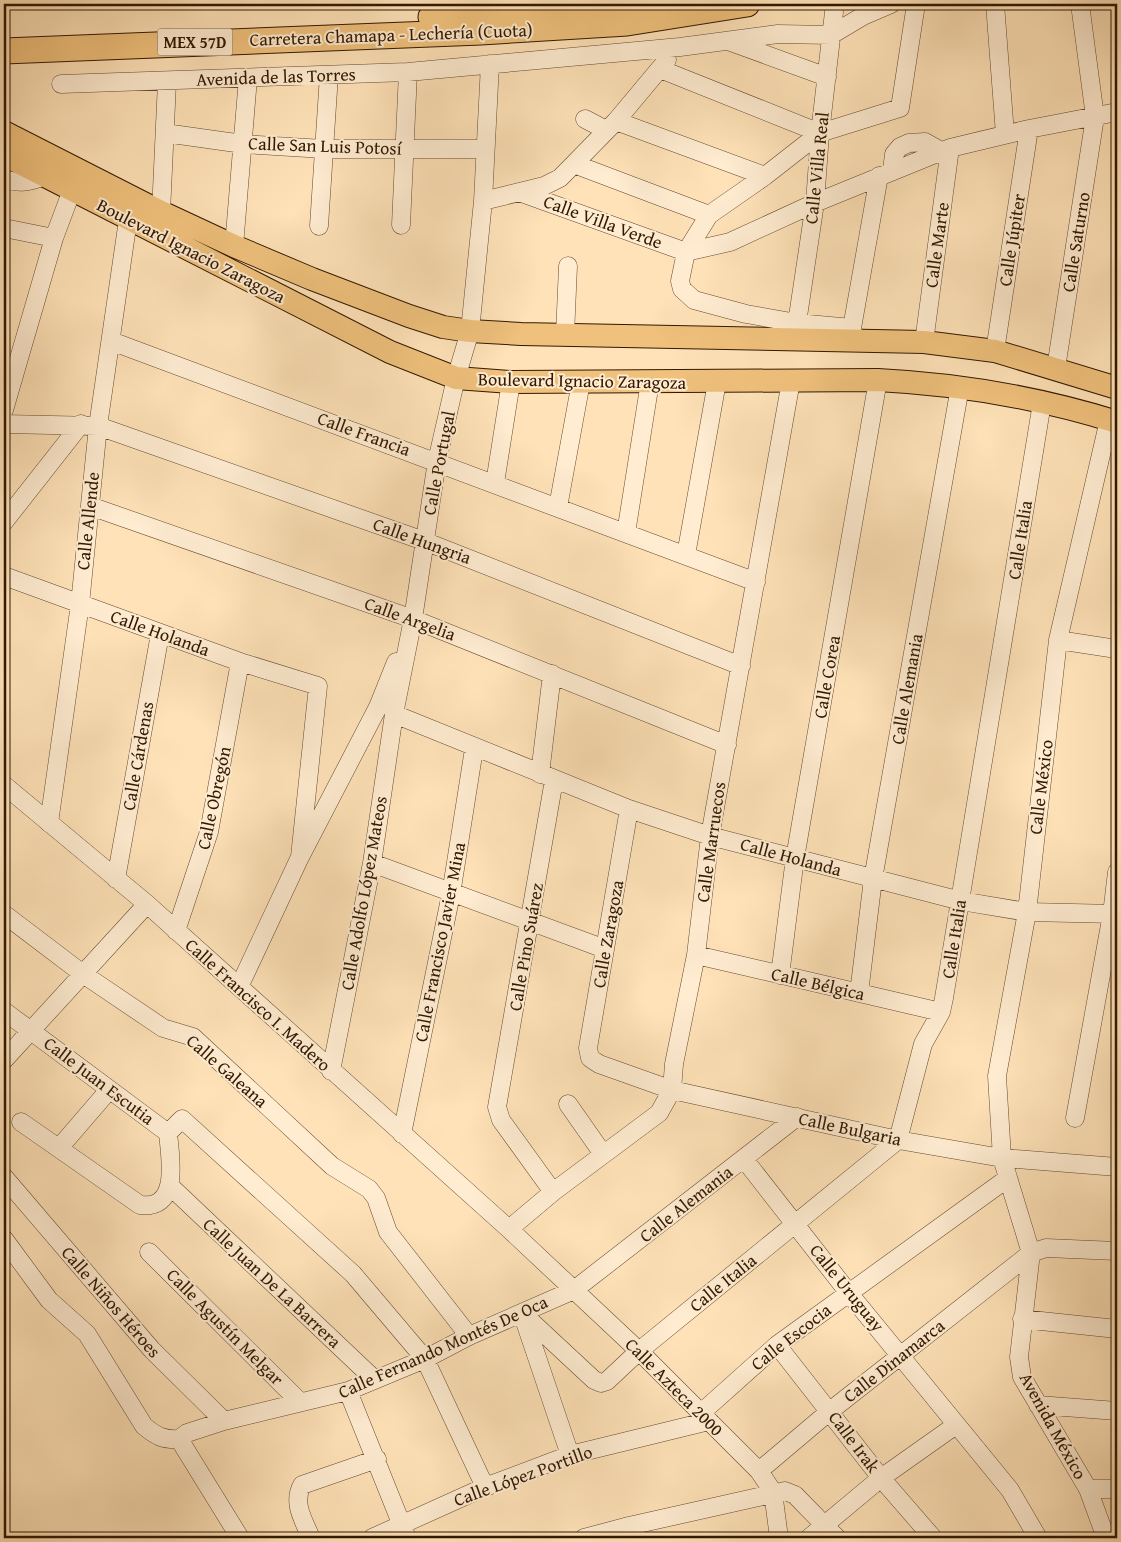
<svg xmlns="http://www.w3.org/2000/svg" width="1121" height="1542" font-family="'Gentium Book Plus',serif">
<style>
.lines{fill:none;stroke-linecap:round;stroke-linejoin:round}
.minor-casing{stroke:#644a2e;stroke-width:19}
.major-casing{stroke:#311800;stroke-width:24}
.highway-casing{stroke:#311800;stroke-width:27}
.minor{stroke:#ffecd1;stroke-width:18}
.major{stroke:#f0c17c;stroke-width:22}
.highway{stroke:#f0c17c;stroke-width:25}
.labels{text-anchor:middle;stroke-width:4;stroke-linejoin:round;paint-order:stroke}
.shield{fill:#ffecd1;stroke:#6f583f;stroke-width:1}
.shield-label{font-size:16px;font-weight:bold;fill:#311800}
.street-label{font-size:18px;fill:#311800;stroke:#ffecd1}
</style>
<rect width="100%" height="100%" fill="#ffe2b8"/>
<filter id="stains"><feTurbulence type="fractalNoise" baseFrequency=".004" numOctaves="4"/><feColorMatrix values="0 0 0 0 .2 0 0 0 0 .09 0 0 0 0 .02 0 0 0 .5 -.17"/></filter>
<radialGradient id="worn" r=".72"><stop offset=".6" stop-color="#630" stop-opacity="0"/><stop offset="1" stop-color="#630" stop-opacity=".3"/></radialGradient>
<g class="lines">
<g class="minor-casing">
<path id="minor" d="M 995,4 L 1005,134
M 731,42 L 827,77
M 660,69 L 820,133 L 900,108 L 916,4
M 61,84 L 408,72 L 680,47 L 778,34 L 831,35 L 863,16 L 891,4
M 585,119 L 606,130
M 616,121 L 765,176
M 165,133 L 243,144 L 324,149 L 485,149
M 820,133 L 765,176 L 709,215 L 686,252 L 680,281 L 682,289 L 694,300 L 746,314 L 797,323 L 852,328
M 574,164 L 709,215
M 892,171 L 894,154 L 900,147 L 909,143 L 925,142 L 941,151
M 4,179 C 19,184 30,182 44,176
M 519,192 L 686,252 L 730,242 L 815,203 L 950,148 L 1029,129 L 1117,112
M 483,201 L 544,186 L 560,178 L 616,121 L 667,60
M 161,212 L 167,82
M 401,225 L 408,72
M 319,226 L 329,75
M 4,228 L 54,238
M 234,246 L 248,78
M 797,323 L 815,203 L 820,133 L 834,12
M 565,335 L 568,266
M 854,338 L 852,328 L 879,176
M 111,341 L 756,582
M 924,342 L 950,148
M 995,351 L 1029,129
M 1056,368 L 1095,117 L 1080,4
M 4,410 L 54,238 L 72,190
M 4,424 L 98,426 L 424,541 L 741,666
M 495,483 L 511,382
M 90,506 L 413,619 L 727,745
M 558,507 L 581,382
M 4,522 L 81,424
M 626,533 L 650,382
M 686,555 L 717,382
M 4,576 L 240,662 L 318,686 L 300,857
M 1058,640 L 1110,648
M 394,714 L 629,809 L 710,836 L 961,901 L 1027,912 L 1117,914
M 540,774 L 552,674
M 4,785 L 147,904 L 509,1229 L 639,1351 L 759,1471 L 773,1492 L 779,1538
M 629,809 L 588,1048 L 590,1058 L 599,1064 L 672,1090 L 898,1140 L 1002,1158 L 1117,1167
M 49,823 L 80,604 L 98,426 L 128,220
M 372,863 L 605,949
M 116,879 L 160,634
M 4,914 L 83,974 L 163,1028 L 193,1037 L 332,1166 L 369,1189 L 376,1198 L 388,1232 L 469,1336
M 176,931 L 209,832 L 240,662
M 696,955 L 941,1012
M 780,975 L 795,858 L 878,380
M 239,987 L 300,857 L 378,707 L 396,662
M 859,993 L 873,879 L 960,387
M 4,1011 L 168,1133
M 4,1060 L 147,904
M 331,1071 L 372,863 L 394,714 L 413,619 L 437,461 L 456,378 L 470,331 L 483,201 L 490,64
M 568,1104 L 603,1154
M 1075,1118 L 1112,914 L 1117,872
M 21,1122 L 140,1205 C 181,1210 170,1157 168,1133
M 168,1133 L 182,1119 L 353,1274 L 425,1359 L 485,1487
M 402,1134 L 451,894 L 474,749
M 59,1148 L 109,1090
M 744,1159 L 848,1292 L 1010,1490 L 1038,1538
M 4,1177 L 152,1350 L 224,1421
M 170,1186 L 374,1379
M 553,1192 L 501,1120 L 497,1107 L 554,780
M 509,1229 L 553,1192 L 659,1113 L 672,1090 L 674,1064 L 696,955 L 710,836 L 791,381
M 4,1239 L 49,1300 L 87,1334 L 144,1426 C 156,1436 163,1440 179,1439
M 149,1252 L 300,1402
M 522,1313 L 594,1380 L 601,1383 L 607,1381 L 639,1351 L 898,1140 L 923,1044 L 941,1012 L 944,998 L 1042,403
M 523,1316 L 570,1455
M 1022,1319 L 1117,1329
M 777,1345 L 881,1478 L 933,1538
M 348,1391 L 407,1538
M 1038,1405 L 1117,1411
M 701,1413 L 777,1345 L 1008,1178
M 759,1471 L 830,1411 L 1031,1253 L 1046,1248 L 1117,1251
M 1088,1489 L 1117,1489
M 240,1538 L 179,1439 L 187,1433 L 224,1421 L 348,1391 L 425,1359 L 469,1336 L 574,1290 L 797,1117
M 311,1538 C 304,1521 292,1503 302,1485 L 377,1459
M 372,1538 L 485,1487 L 570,1455 L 709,1421
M 584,1538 L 629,1526 L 785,1491 L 795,1495 L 837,1538
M 809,1538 L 881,1478 L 956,1425
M 1106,1538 L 1088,1489 L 1022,1377 L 1019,1357 L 1031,1253 L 1002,1158 L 997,1076 L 1027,912 L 1058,640 L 1109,420"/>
</g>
<g class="major-casing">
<path id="major" d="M 4,132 L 161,212 L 234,246 L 312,279 L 409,316 L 443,327 L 470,331 L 521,334 L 924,342 L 995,351 L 1117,388
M 4,155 L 390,352 L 456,378 L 511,382 L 878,380 C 958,384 1040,398 1117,422"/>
</g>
<g class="highway-casing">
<path id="highway" d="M 431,17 L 640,4
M 4,51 L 481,32 L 627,23 L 747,4"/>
</g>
<use href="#minor" class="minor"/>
<use href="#major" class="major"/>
<use href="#highway" class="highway"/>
</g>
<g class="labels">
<rect class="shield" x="157.5" y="28.5" width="75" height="27" rx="4"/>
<g class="shield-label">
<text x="195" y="48">MEX 57D</text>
</g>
<g class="street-label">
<text transform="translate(391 35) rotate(-2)" y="6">Carretera Chamapa - Lechería (Cuota)</text>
<text transform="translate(276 77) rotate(-2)" y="6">Avenida de las Torres</text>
<text transform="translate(325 146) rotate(2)" y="6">Calle San Luis Potosí</text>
<text transform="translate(817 168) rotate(-84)" y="6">Calle Villa Real</text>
<text transform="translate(603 222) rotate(20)" y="6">Calle Villa Verde</text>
<text transform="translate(1012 240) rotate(-81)" y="6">Calle Júpiter</text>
<text transform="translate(1076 242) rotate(-81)" y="6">Calle Saturno</text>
<text transform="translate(937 245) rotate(-82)" y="6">Calle Marte</text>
<text transform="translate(191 251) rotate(27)" y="6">Boulevard Ignacio Zaragoza</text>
<text transform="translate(582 381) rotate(1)" y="6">Boulevard Ignacio Zaragoza</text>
<text transform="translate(364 434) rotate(20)" y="6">Calle Francia</text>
<text transform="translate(439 463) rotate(-79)" y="6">Calle Portugal</text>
<text transform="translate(88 521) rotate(-84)" y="6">Calle Allende</text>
<text transform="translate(1020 540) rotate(-81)" y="6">Calle Italia</text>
<text transform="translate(422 541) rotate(20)" y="6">Calle Hungria</text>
<text transform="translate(410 619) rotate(20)" y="6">Calle Argelia</text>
<text transform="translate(160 633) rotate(20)" y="6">Calle Holanda</text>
<text transform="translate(827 677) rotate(-80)" y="6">Calle Corea</text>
<text transform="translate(907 689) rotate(-80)" y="6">Calle Alemania</text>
<text transform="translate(138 756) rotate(-80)" y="6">Calle Cárdenas</text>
<text transform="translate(1041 787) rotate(-83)" y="6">Calle México</text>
<text transform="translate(214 798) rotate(-78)" y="6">Calle Obregón</text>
<text transform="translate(711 842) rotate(-82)" y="6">Calle Marruecos</text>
<text transform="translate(791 857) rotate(15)" y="6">Calle Holanda</text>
<text transform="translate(364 893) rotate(-80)" y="6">Calle Adolfo López Mateos</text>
<text transform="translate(608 934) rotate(-80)" y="6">Calle Zaragoza</text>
<text transform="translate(954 939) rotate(-81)" y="6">Calle Italia</text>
<text transform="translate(440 942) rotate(-79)" y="6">Calle Francisco Javier Mina</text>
<text transform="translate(526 947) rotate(-80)" y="6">Calle Pino Suárez</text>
<text transform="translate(818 984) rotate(13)" y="6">Calle Bélgica</text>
<text transform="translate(258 1005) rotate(42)" y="6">Calle Francisco I. Madero</text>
<text transform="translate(227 1071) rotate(41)" y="6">Calle Galeana</text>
<text transform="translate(99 1081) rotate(37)" y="6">Calle Juan Escutia</text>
<text transform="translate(850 1129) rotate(12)" y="6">Calle Bulgaria</text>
<text transform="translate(686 1204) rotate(-38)" y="6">Calle Alemania</text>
<text transform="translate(272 1283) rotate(43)" y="6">Calle Juan De La Barrera</text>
<text transform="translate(723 1283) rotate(-39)" y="6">Calle Italia</text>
<text transform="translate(847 1288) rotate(51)" y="6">Calle Uruguay</text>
<text transform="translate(111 1302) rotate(49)" y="6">Calle Niños Héroes</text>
<text transform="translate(225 1327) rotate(45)" y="6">Calle Agustín Melgar</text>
<text transform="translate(791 1337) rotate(-38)" y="6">Calle Escocia</text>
<text transform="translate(443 1347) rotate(-24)" y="6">Calle Fernando Montés De Oca</text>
<text transform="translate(894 1361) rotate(-38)" y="6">Calle Dinamarca</text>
<text transform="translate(674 1387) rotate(45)" y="6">Calle Azteca 2000</text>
<text transform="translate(1053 1426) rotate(61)" y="6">Avenida México</text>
<text transform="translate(854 1442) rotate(53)" y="6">Calle Irak</text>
<text transform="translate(523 1476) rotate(-20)" y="6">Calle López Portillo</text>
</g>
</g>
<rect width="1121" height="1542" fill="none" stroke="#ffe2b8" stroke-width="20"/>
<rect x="5" y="5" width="1111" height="1532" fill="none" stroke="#311800" stroke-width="2.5"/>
<rect x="10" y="10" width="1101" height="1522" fill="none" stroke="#311800"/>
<rect width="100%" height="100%" filter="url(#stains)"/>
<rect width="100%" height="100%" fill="url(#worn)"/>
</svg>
